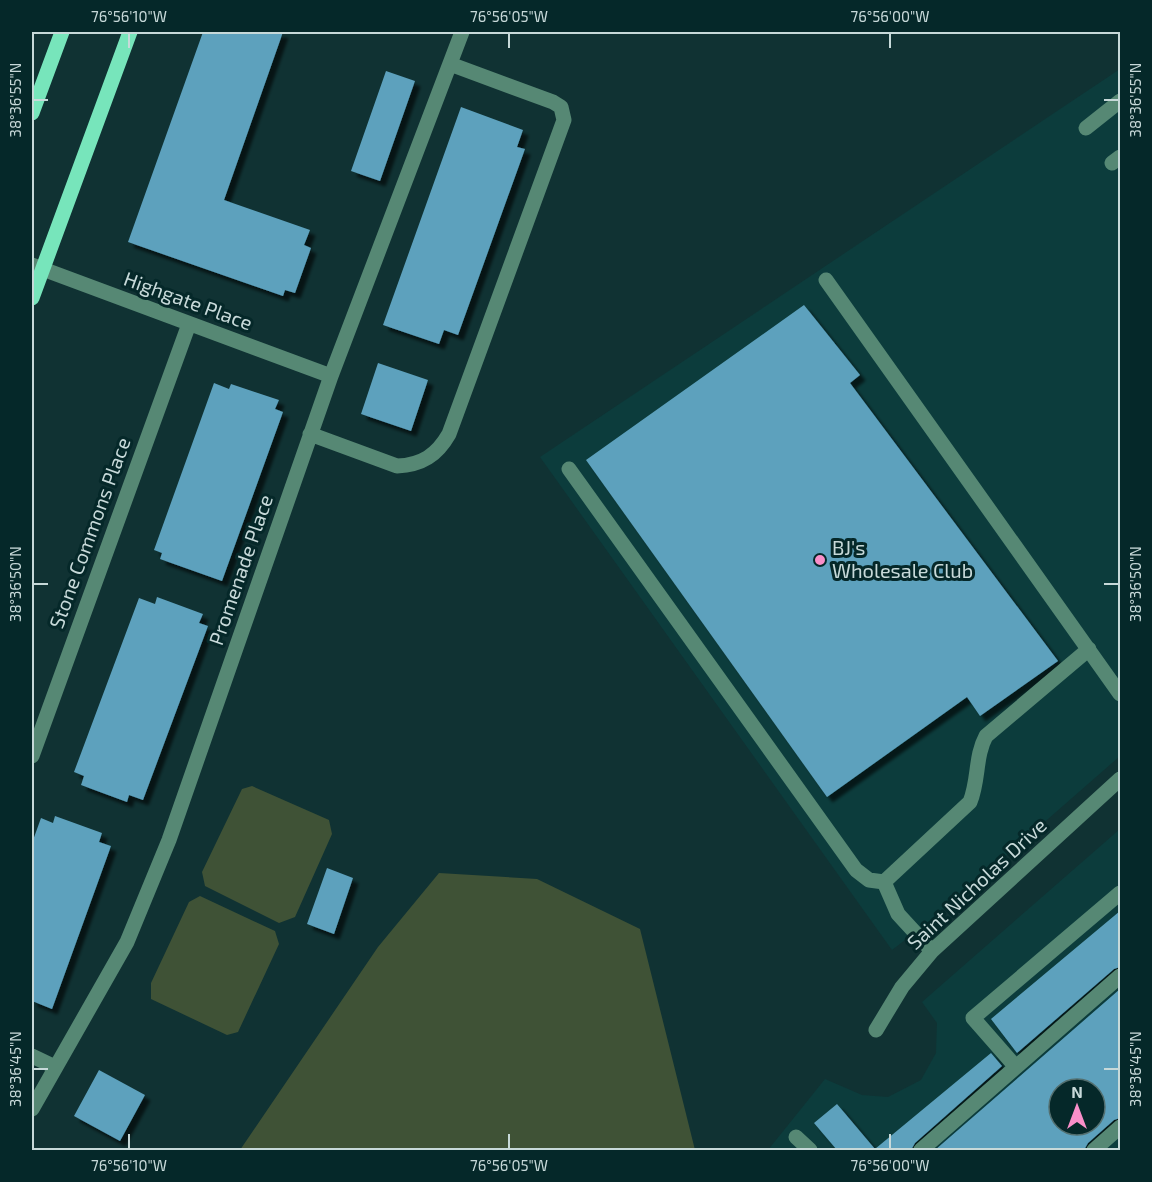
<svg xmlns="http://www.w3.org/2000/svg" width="1152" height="1182" font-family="'Exo 2',sans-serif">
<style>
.built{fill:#0c3c3c;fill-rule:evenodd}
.green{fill:#3f5236}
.building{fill:#5da1bd;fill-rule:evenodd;filter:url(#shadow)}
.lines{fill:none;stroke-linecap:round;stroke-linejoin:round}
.minor{stroke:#568874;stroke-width:15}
.major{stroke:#77e5bb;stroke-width:15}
.ticks{fill:none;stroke:#c7d9d9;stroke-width:2}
.poi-dot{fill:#f98fc9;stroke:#052829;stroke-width:2}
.labels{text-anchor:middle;stroke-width:6;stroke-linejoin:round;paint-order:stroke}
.street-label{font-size:20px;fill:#c7d9d9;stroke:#052829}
.poi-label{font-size:20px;fill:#c7d9d9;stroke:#052829;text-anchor:start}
.neatline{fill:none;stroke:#c7d9d9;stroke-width:2}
.ticks-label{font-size:15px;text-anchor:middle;fill:#c7d9d9}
</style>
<defs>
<filter id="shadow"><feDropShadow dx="5.5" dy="5.5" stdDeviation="1.5" flood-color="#0009"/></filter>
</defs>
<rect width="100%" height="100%" fill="#103233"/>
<path class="built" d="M 1120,69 L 1120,756 L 944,910 L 892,950 L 540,457 Z
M 1120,829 L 1120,1150 L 768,1150 L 825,1079 L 862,1095 L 888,1097 L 921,1080 L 936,1053 L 937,1023 L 922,1002 ZM 1059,1089 L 1095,1089 L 1095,1125 L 1059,1125 Z"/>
<path class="green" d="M 252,786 L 329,820 L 332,834 L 295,917 L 279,923 L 205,886 L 202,872 L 242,789 Z
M 439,873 L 537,879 L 640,929 L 695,1150 L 240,1150 L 378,947 Z
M 200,896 L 275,931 L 279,944 L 238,1032 L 227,1035 L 151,999 L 151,983 L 189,902 Z"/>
<path class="building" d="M 203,32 L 283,32 L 224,200 L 310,230 L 304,245 L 311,248 L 295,293 L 285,290 L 283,296 L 128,242 Z
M 386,71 L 415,81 L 380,181 L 351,171 Z
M 461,107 L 523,130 L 517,147 L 525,149 L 458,335 L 444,330 L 439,344 L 383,325 Z
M 804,305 L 860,375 L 850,383 L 1058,661 L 980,716 L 967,697 L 827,797 L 586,460 Z
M 378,363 L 428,380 L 411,431 L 361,414 Z
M 214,383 L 229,389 L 231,384 L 279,400 L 275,409 L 283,412 L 222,581 L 160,559 L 162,553 L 154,550 Z
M 157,597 L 203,614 L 199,623 L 208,626 L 143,800 L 129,795 L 127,802 L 81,785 L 84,776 L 74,772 L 139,598 L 155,604 Z
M 55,816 L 102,833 L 99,842 L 111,846 L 52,1009 L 32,1001 L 32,843 L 41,818 L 53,823 Z
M 327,868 L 353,878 L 334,934 L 307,924 Z
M 1120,911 L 1120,967 L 1114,969 L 1017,1053 L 991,1019 Z
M 1120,989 L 1120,1118 L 1114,1120 L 1088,1143 L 1084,1150 L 935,1150 ZM 1059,1089 L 1095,1089 L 1095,1125 L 1059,1125 Z
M 991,1053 L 1002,1066 L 915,1143 L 911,1150 L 837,1150 L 814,1123 L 837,1104 L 875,1149 Z
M 99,1070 L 145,1095 L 120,1141 L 74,1116 Z"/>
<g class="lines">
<path class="minor" d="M 1086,128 L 1120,101
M 1112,163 L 1120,157
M 32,265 L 331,376
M 826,280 L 1120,694
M 310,434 L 397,466 C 422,465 437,455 449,434 L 564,120 L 561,107 L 553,102 L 450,64
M 569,469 L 856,870 L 869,880 L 884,882 L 970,802 C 979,780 975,756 986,736 L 1089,649
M 32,756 L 189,324
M 884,882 L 898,914 L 932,951
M 876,1030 L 902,987 L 932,951 L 1120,779
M 32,1056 L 55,1067
M 1016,1067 L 973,1018 L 1120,893
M 32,1109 L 127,942 L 169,840 L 331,376 L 462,32
M 796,1137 L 810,1150
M 921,1150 L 1120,976
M 1094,1150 L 1120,1127"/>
<path class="major" d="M 32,113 L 62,32
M 32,298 L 130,32"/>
</g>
<path class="ticks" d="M 129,33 L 129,48M 509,33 L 509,48M 890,33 L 890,48M 33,100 L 48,100M 1104,100 L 1119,100M 33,584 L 48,584M 1104,584 L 1119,584M 33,1069 L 48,1069M 1104,1069 L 1119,1069M 129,1134 L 129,1149M 509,1134 L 509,1149M 890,1134 L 890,1149"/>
<circle class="poi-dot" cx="820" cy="560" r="6"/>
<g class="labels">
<g class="street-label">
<text transform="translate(188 301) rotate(20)" y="7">Highgate Place</text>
<text transform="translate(90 533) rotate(-70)" y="7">Stone Commons Place</text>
<text transform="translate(241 570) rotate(-71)" y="7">Promenade Place</text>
<text transform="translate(977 884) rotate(-43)" y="7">Saint Nicholas Drive</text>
</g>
<g class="poi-label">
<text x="832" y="555">BJ's<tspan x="832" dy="23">Wholesale Club</tspan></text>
</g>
</g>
<rect width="1152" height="1182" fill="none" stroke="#052829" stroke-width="66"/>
<g transform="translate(1077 1107)"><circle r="28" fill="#052829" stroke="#536f6f" stroke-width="1.5"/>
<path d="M0-4.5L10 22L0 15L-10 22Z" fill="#f98fc9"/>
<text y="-9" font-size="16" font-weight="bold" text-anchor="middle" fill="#c7d9d9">N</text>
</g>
<rect x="33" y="33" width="1086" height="1116" class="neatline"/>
<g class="ticks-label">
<text x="129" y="22">76°56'10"W</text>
<text x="509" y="22">76°56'05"W</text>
<text x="890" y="22">76°56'00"W</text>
<text transform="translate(16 100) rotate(-90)" y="5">38°36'55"N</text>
<text transform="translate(1136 100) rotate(-90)" y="5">38°36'55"N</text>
<text transform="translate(16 584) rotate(-90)" y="5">38°36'50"N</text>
<text transform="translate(1136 584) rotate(-90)" y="5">38°36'50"N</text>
<text transform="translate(16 1069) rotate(-90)" y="5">38°36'45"N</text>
<text transform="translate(1136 1069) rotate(-90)" y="5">38°36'45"N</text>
<text x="129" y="1171">76°56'10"W</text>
<text x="509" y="1171">76°56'05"W</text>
<text x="890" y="1171">76°56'00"W</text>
</g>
</svg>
